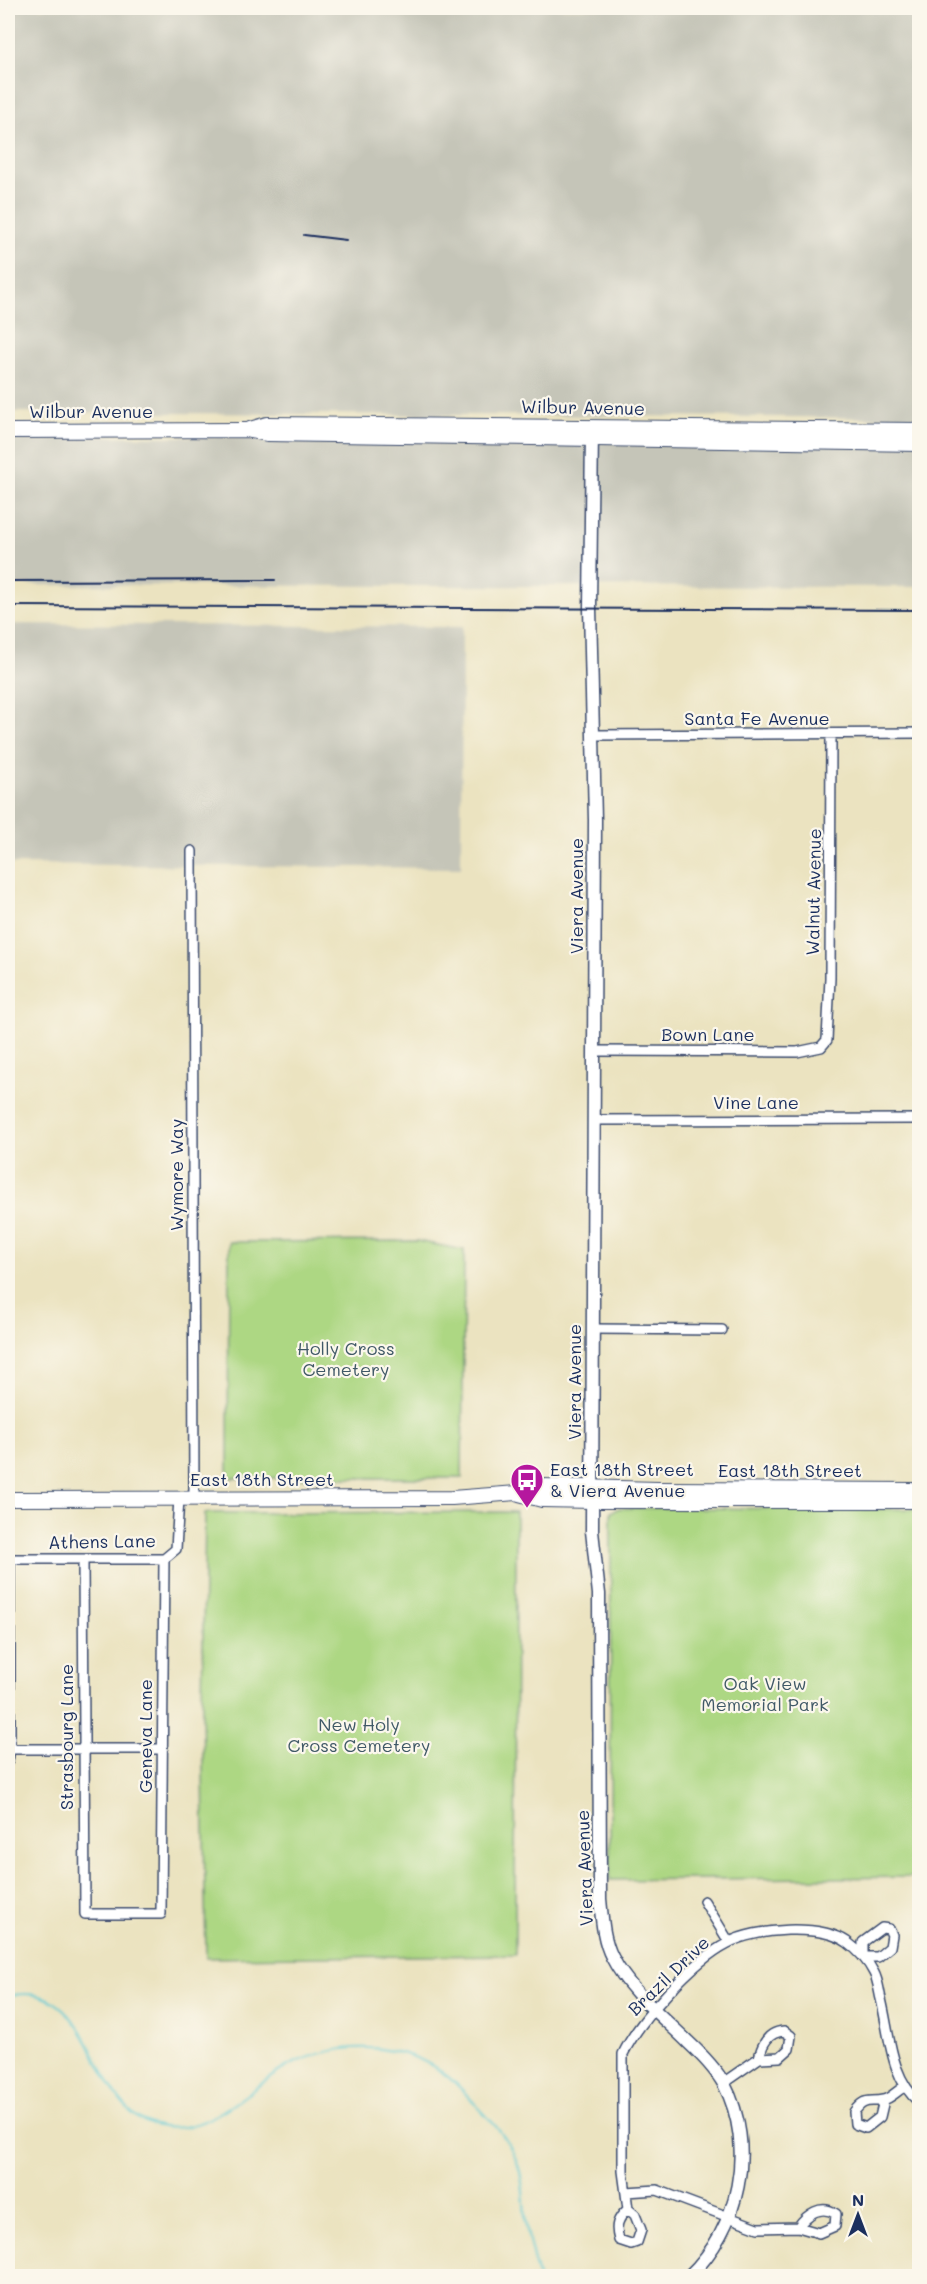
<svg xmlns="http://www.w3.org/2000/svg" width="927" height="2284" font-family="Mali,sans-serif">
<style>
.industrial{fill:#c5c5b8}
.green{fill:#add783;stroke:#648370;stroke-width:1.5}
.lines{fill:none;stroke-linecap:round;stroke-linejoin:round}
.stream{stroke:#5bc8d1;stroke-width:2}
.minor-casing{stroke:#3a4a6d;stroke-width:12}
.tertiary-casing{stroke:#3a4a6d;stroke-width:15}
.secondary-casing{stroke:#3a4a6d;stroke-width:16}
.minor{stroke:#fff;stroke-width:9}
.tertiary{stroke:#fff;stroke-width:12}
.secondary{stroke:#fff;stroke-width:14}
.rail{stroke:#1b2f5e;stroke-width:2}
.labels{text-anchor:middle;stroke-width:4.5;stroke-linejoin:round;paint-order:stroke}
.street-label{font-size:18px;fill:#1b2f5e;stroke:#fbf7ec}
.park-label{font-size:18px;fill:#405967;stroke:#fbf7ec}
.poi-label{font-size:18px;fill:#1b2f5e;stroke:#fbf7ec;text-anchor:start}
</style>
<rect width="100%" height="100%" fill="#fbf7ec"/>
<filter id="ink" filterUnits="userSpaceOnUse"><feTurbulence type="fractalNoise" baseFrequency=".0167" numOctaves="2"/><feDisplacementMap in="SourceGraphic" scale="12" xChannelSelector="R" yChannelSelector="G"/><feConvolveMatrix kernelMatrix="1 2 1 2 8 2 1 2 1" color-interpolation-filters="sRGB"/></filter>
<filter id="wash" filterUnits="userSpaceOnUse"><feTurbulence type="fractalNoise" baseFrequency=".008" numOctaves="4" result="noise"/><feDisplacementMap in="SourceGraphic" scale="24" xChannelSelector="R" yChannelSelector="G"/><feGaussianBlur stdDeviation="1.35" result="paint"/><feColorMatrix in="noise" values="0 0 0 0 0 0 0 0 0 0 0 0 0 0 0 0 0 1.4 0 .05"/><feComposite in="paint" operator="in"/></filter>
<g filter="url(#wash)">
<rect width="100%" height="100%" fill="#ebe3c0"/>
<path class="industrial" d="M 8,8 L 919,8 L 919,418 L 8,412 Z
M 8,436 L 919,440 L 919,587 L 8,585 Z
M 8,624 L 462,627 L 461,868 L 8,864 Z"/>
<path class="green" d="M 417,1241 L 464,1250 L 462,1478 L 228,1478 L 229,1242 Z
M 619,1508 L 919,1509 L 919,1877 L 610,1880 L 611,1512 Z
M 516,1512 L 515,1955 L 206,1958 L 202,1704 L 205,1513 Z"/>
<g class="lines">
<path class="stream" d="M 8,1996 C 95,1976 90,2108 154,2125 C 209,2141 250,2084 294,2063 C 324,2049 360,2044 392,2051 C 422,2057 444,2070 465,2093 C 488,2119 506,2131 518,2165 C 524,2182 523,2197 525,2215 C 527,2236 532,2256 538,2276"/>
</g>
</g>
<g filter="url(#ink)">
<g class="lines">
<g class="minor-casing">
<path id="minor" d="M 594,735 L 920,733
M 192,851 L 194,1498
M 594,1051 L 797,1052 L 821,1047 L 827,1040 L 830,978 L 831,735
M 593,1120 L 920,1119
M 592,1329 L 722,1330
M 83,1559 L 85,1914 L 161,1914 L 164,1559
M 10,1749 L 162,1749
M 8,1761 L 10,1749 L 10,1559 L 164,1559 L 176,1549 L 179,1498
M 704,1901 L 729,1942
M 882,1928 L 889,1929 L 892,1935 L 890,1947 L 878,1957 L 863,1957 L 863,1942 Z
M 723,2083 L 759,2058 L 780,2057 L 789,2049 L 791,2036 L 784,2031 C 768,2032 762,2044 759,2058
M 884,2100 L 880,2117 L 866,2128 L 855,2124 L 854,2112 C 865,2097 868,2103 883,2100 C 890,2099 898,2090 904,2087
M 626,2192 L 657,2190 L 758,2228 L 798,2227 L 819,2233 L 835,2226 L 836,2214 C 821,2204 807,2214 798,2227
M 628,2209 C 617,2219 615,2226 619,2240 L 631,2244 L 637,2242 L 641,2230 L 635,2215 L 628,2209 L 623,2171 L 623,2054 C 640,2019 693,1961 728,1943 C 755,1928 821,1924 847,1942 C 858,1950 868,1961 874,1973 C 878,1980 879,1991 881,1999 C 890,2035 890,2078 920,2103"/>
</g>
<g class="tertiary-casing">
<path id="tertiary" d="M 592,430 L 590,608 L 595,820 L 592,1531 L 599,1594 L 600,1899 C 602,1918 603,1940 612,1957 C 629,1991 662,2016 688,2042 C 701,2054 715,2068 724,2084 C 757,2147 739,2229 689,2276"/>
</g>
<g class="secondary-casing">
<path id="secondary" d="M 250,429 L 267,424 L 920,430
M 8,431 L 246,430 L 267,434 L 920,444
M 519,1494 L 542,1500 L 593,1501 L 920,1501
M 8,1499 L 452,1498 L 517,1493 L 542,1486 L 658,1489 L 920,1490"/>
</g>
<use href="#minor" class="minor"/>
<use href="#tertiary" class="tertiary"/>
<use href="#secondary" class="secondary"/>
<path class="rail" d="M 304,235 L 346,240
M 8,581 L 275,580
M 8,606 L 920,610"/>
</g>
</g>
<defs>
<g id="bus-pin" transform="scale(1.725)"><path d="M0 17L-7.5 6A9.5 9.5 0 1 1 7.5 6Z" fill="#b5179e" stroke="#fbf7ec"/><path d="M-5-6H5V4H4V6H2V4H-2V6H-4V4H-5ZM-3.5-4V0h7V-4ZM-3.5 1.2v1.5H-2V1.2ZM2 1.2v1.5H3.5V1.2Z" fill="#fff"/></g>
</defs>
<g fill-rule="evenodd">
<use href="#bus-pin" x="527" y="1480"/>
</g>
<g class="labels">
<g class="street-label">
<text transform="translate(583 408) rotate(1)" y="6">Wilbur Avenue</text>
<text x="91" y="418">Wilbur Avenue</text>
<text x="757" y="725">Santa Fe Avenue</text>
<text transform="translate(814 892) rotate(-89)" y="6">Walnut Avenue</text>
<text transform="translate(577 896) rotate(-90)" y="6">Viera Avenue</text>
<text x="708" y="1041">Bown Lane</text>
<text x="756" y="1109">Vine Lane</text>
<text transform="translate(177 1175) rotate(-90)" y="6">Wymore Way</text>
<text transform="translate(575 1382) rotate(-90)" y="6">Viera Avenue</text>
<text x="790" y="1477">East 18th Street</text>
<text x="262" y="1486">East 18th Street</text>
<text transform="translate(102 1542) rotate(-1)" y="6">Athens Lane</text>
<text transform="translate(146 1736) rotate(-90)" y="6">Geneva Lane</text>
<text transform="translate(67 1737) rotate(-90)" y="6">Strasbourg Lane</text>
<text transform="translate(585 1868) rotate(-92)" y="6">Viera Avenue</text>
<text transform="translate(669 1976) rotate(-44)" y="6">Brazil Drive</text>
</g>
<g class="park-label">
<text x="346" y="1355">Holly Cross<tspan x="346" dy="21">Cemetery</tspan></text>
<text x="765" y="1690">Oak View<tspan x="765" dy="21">Memorial Park</tspan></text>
<text x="359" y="1731">New Holy<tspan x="359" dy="21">Cross Cemetery</tspan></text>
</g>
<g class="poi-label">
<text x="550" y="1476">East 18th Street<tspan x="550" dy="21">&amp; Viera Avenue</tspan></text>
</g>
</g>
<rect width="927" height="2284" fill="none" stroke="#fbf7ec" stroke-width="30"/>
<g transform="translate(858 2215)" stroke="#fbf7ec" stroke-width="4.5" paint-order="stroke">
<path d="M0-4.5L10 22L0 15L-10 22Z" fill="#1b2f5e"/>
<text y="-9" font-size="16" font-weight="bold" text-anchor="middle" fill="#1b2f5e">N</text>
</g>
</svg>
